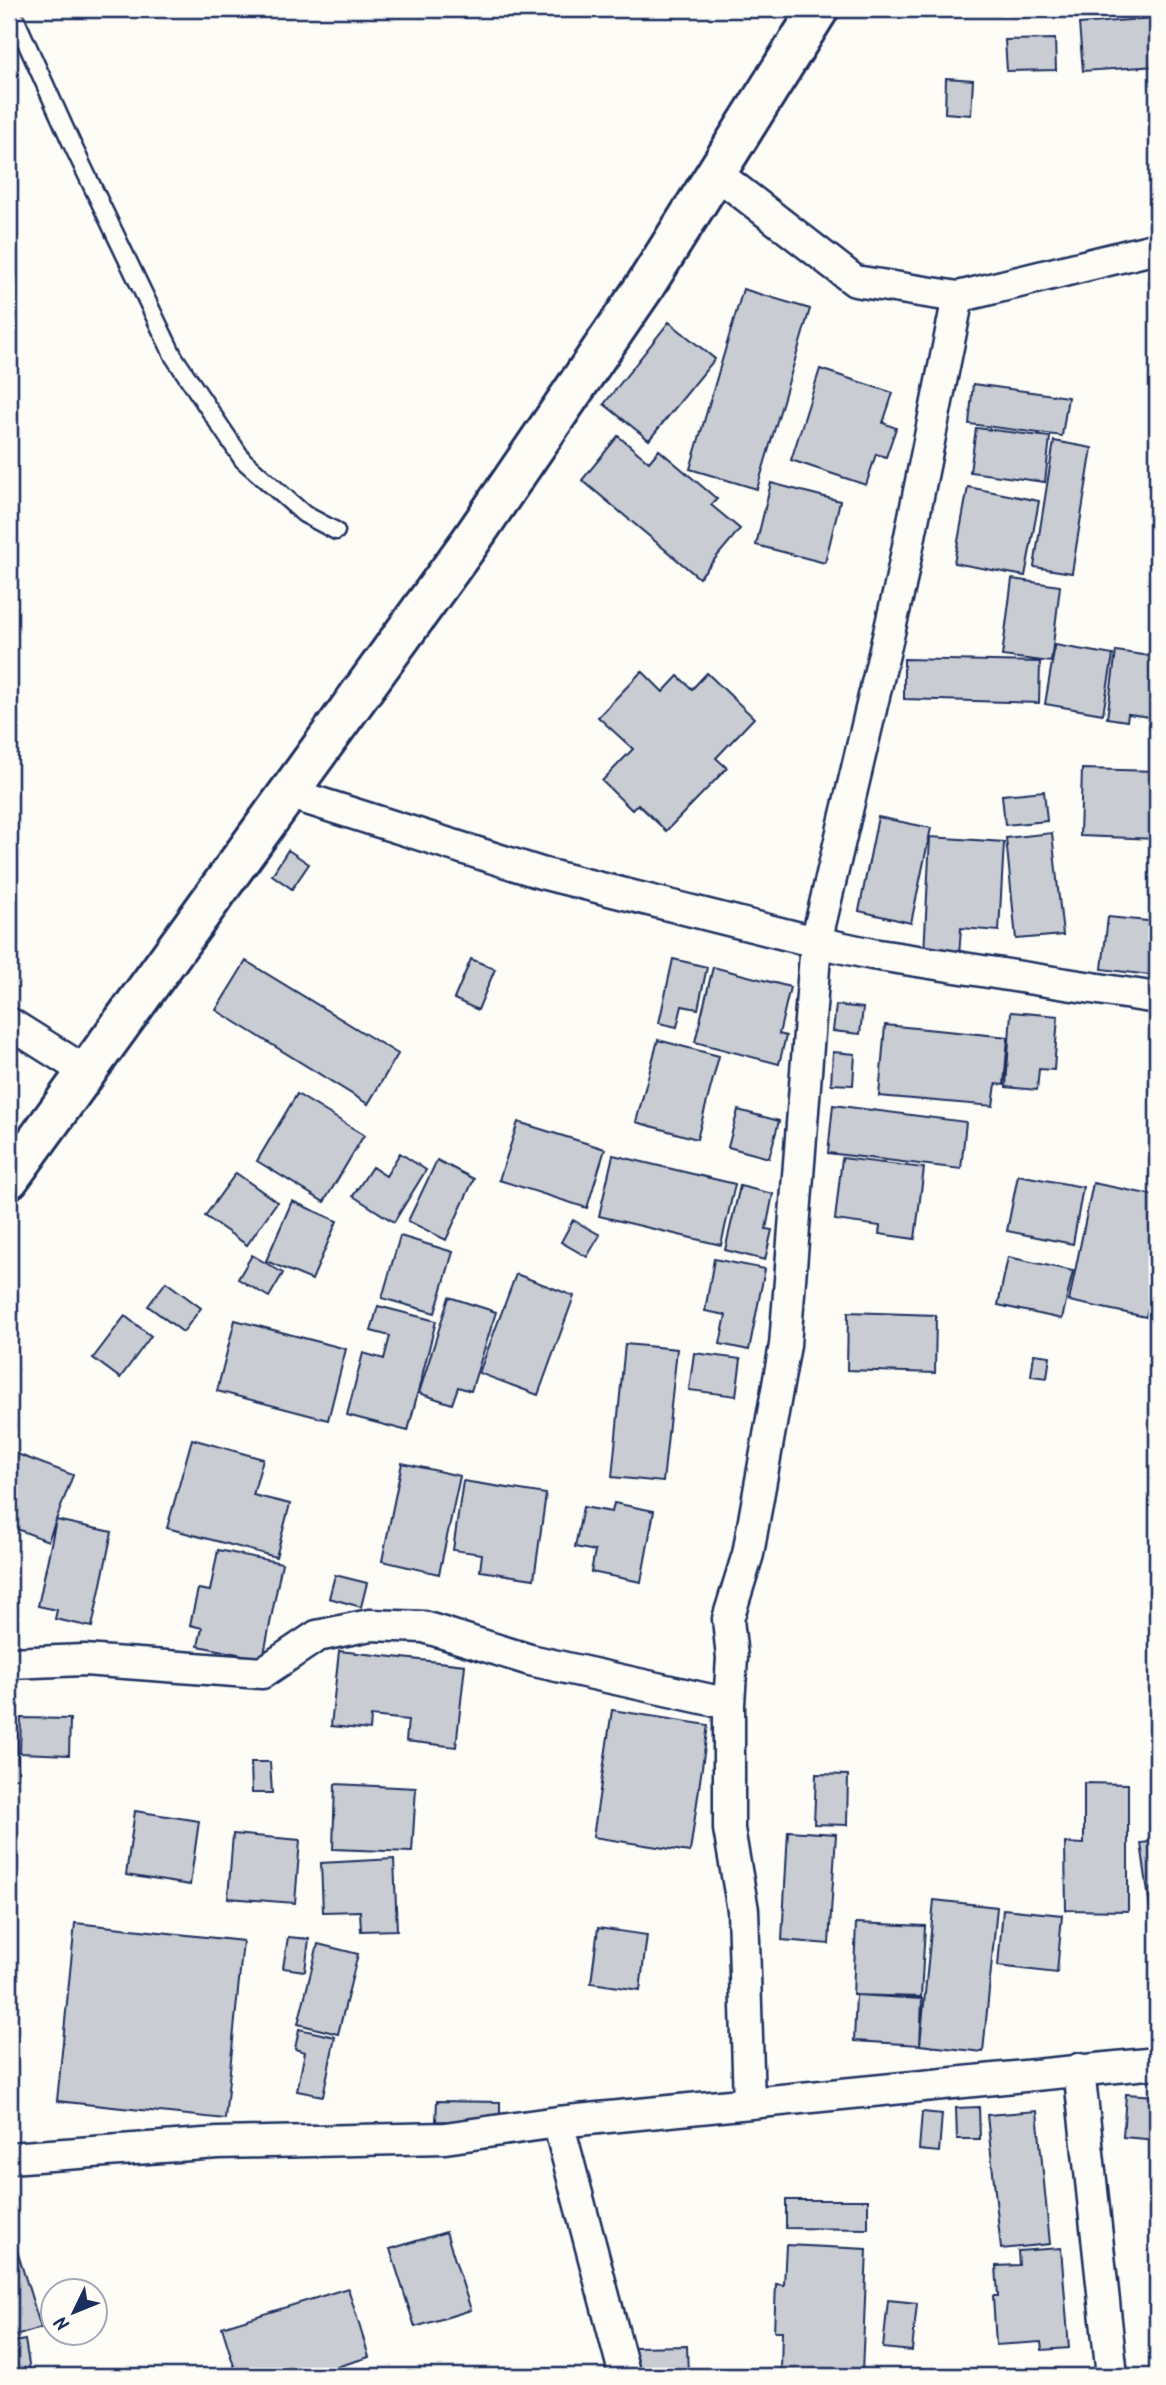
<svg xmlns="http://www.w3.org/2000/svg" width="1166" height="2385" font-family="Kalam,sans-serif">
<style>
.building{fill:#c9ccd3;stroke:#1b2f5e;stroke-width:2}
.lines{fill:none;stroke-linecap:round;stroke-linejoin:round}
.service-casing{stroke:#1b2f5e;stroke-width:21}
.minor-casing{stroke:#1b2f5e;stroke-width:35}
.tertiary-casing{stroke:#1b2f5e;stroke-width:44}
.service{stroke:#fdfcf7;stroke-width:16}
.minor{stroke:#fdfcf7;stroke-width:30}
.tertiary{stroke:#fdfcf7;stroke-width:38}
</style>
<rect width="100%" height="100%" fill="#fdfcf7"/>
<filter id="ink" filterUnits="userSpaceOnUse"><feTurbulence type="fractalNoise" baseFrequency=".0143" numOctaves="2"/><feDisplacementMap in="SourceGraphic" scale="14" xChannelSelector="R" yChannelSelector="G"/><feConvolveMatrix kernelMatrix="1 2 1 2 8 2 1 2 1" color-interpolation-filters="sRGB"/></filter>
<g filter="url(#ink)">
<path class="building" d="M 1154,18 L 1157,66 L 1083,71 L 1079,24 Z
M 1055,39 L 1056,70 L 1007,71 L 1005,40 Z
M 946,78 L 973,80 L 971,115 L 945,113 Z
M 743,289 L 810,309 L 757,489 L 690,469 Z
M 669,322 L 715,359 L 649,440 L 604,404 Z
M 820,369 L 893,393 L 883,423 L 896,428 L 886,457 L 876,454 L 866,485 L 791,460 Z
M 973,384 L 1068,397 L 1062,436 L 969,424 Z
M 976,428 L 1050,437 L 1045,482 L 970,472 Z
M 618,436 L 649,462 L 659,450 L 717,499 L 711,505 L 740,529 L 699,578 L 582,480 Z
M 1054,441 L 1092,448 L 1072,573 L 1034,567 Z
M 771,483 L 840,501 L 825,563 L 756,545 Z
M 968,487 L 1039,501 L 1025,576 L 954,563 Z
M 1012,579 L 1060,586 L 1051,662 L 1002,656 Z
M 1055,645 L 1113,655 L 1103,714 L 1045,704 Z
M 1116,651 L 1157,657 L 1157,718 L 1128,714 L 1127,721 L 1107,718 Z
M 904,659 L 1040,662 L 1039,703 L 904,699 Z
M 642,671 L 663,692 L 678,676 L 692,689 L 707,673 L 754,718 L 716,758 L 727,768 L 666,831 L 638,804 L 632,810 L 602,781 L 633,749 L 598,717 Z
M 1082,769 L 1157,771 L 1157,839 L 1080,836 Z
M 1044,791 L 1047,821 L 1005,825 L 1002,795 Z
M 878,817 L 931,828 L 911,923 L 859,911 Z
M 1052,833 L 1063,935 L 1016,939 L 1006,838 Z
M 930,837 L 1004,842 L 999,931 L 961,928 L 959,956 L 924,954 Z
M 288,850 L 309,864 L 292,889 L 272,875 Z
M 1108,917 L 1157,922 L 1157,976 L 1102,969 Z
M 471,959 L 495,969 L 478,1010 L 454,999 Z
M 673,959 L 707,967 L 698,1009 L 682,1006 L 677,1027 L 659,1023 Z
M 246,961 L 398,1054 L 368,1104 L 216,1010 Z
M 713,967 L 790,987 L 779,1034 L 786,1036 L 779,1064 L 695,1042 Z
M 836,1005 L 863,1008 L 860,1034 L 833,1031 Z
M 1011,1012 L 1058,1016 L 1054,1070 L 1039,1069 L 1037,1090 L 1006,1087 Z
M 885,1025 L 1008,1037 L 1004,1085 L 996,1084 L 993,1106 L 879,1096 Z
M 658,1040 L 719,1056 L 697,1139 L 636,1122 Z
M 833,1052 L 855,1054 L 853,1085 L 831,1084 Z
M 297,1094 L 364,1135 L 324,1202 L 257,1161 Z
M 833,1105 L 966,1122 L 961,1169 L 828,1153 Z
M 738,1110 L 779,1121 L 769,1158 L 728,1147 Z
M 518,1122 L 605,1149 L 587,1208 L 499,1180 Z
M 400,1153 L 426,1170 L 394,1222 L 353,1196 L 372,1167 L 386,1176 Z
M 613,1155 L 735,1184 L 721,1245 L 599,1216 Z
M 842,1158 L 924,1168 L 915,1239 L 879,1234 L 880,1226 L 835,1220 Z
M 437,1160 L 474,1179 L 446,1240 L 408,1221 Z
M 236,1173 L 277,1202 L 247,1245 L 205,1216 Z
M 1018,1175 L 1083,1187 L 1073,1244 L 1007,1231 Z
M 1093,1183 L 1157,1196 L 1157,1261 L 1146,1317 L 1069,1301 Z
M 740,1186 L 773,1194 L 766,1229 L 772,1230 L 765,1260 L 725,1250 Z
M 292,1201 L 337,1221 L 312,1280 L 266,1261 Z
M 573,1220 L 600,1235 L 587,1257 L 561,1242 Z
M 400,1236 L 453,1252 L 435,1313 L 382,1298 Z
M 252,1255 L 283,1273 L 269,1297 L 238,1279 Z
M 1008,1257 L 1073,1271 L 1062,1319 L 998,1305 Z
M 714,1259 L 765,1269 L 749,1350 L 720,1344 L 726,1315 L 705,1311 Z
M 516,1274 L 574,1296 L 538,1395 L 479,1373 Z
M 166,1282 L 201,1308 L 183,1332 L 148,1306 Z
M 449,1297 L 496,1312 L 471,1391 L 458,1387 L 452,1404 L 419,1393 Z
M 378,1306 L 436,1321 L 408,1431 L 347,1415 L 363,1353 L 384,1359 L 390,1336 L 371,1331 Z
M 848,1312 L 936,1315 L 935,1373 L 847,1370 Z
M 125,1316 L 151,1336 L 120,1378 L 93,1358 Z
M 235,1320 L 346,1349 L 328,1420 L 217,1391 Z
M 625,1344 L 677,1349 L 663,1482 L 612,1477 Z
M 694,1353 L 741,1359 L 736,1396 L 689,1390 Z
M 1034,1354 L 1050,1356 L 1047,1378 L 1031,1376 Z
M 192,1439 L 263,1459 L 253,1495 L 290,1504 L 276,1557 L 167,1528 Z
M 9,1451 L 73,1475 L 48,1541 L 9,1526 Z
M 402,1463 L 460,1476 L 439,1574 L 382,1561 Z
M 463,1481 L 546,1494 L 534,1579 L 480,1571 L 482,1554 L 453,1550 Z
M 614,1503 L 654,1511 L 641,1582 L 591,1572 L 595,1551 L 575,1547 L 583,1507 L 612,1512 Z
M 56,1520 L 112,1532 L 92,1627 L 55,1619 L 57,1610 L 38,1606 Z
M 218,1550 L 282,1563 L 263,1659 L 198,1646 L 202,1628 L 190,1625 L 198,1589 L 210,1591 Z
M 335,1575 L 367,1583 L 361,1607 L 329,1598 Z
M 339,1651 L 465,1665 L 456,1747 L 406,1741 L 408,1720 L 371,1716 L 370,1730 L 331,1726 Z
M 16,1677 L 18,1778 L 9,1779 L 9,1678 Z
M 612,1710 L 708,1725 L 690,1852 L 593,1837 Z
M 21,1718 L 70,1719 L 69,1755 L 20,1753 Z
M 251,1762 L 270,1762 L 272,1793 L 252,1793 Z
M 816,1774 L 848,1775 L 847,1825 L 814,1824 Z
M 1084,1783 L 1128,1784 L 1128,1911 L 1066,1910 L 1065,1843 L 1084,1844 Z
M 335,1784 L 416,1788 L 412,1852 L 333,1849 Z
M 135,1811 L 199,1821 L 190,1885 L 126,1875 Z
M 788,1831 L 836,1834 L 829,1944 L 782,1940 Z
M 233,1834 L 300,1840 L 295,1903 L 228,1898 Z
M 1157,1841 L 1157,1906 L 1150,1907 L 1141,1843 Z
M 394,1859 L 397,1930 L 361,1931 L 360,1911 L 323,1912 L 321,1863 Z
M 934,1900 L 997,1907 L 983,2052 L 920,2045 Z
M 1003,1909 L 1062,1915 L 1057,1973 L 998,1966 Z
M 75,1923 L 243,1941 L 225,2119 L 57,2101 Z
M 856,1923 L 925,1926 L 921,1997 L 853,1995 Z
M 598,1928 L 647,1935 L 640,1990 L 591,1983 Z
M 288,1937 L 309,1939 L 305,1971 L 283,1968 Z
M 318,1944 L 358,1954 L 338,2034 L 298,2024 Z
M 856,1995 L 922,1999 L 920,2045 L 854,2041 Z
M 299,2029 L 335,2037 L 323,2096 L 297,2091 L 305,2052 L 295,2049 Z
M 1126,2094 L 1157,2096 L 1157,2140 L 1123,2137 Z
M 437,2101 L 500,2102 L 500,2122 L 436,2121 Z
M 979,2107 L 980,2139 L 957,2139 L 956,2108 Z
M 1037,2111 L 1050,2244 L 1001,2249 L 987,2115 Z
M 922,2112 L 942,2114 L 939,2152 L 919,2150 Z
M 786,2200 L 868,2200 L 868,2229 L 786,2228 Z
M 9,2225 L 41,2328 L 9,2338 Z
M 446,2232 L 471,2310 L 415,2327 L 390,2249 Z
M 786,2245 L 867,2249 L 862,2374 L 781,2370 L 782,2331 L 774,2331 L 776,2284 L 784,2285 Z
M 1061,2248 L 1069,2348 L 1042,2350 L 1041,2342 L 996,2345 L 993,2296 L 998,2296 L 996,2266 L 1019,2265 L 1018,2251 Z
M 348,2288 L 369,2357 L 307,2376 L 237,2376 L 222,2327 Z
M 888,2300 L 917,2303 L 912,2351 L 883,2348 Z
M 25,2340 L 31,2376 L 9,2376 L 9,2343 Z
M 687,2346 L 688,2376 L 635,2376 L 635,2347 Z"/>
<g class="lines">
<g class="service-casing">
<path id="service" d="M 11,9 L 71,142 L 174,357 L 243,460 L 304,514 L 336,531"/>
</g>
<g class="minor-casing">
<path id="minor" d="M 716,173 L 855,281 L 958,297 L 1157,248
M 288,793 L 541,873 L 816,942 L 872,954 L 1157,998
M 9,1023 L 85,1071
M 9,1663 L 84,1660 L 262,1673 L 317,1636 L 370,1625 L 424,1627 L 530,1660 L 729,1704
M 1079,2069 L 1112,2376
M 749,2102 L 743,1910 L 729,1829 L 729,1704 L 732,1658 L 728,1619 L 748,1554 L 785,1345 L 816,942 L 900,586 L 958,297
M 558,2122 L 625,2376
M 9,2158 L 218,2143 L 445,2138 L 558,2122 L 1157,2063"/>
</g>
<g class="tertiary-casing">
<path id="tertiary" d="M 9,1179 L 470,542 L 645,286 L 819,9"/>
</g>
<use href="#service" class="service"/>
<use href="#minor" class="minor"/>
<use href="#tertiary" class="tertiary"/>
</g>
</g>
<rect width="1166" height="2385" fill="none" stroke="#fdfcf7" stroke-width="35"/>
<rect x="18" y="18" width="1131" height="2350" fill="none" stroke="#1b2f5e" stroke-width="2.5" filter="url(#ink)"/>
<g transform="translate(74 2312) rotate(227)"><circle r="33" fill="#fdfcf7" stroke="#a3aaba" stroke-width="2"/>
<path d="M0-5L12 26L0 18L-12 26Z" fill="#1b2f5e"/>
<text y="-10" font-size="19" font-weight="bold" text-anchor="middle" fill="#1b2f5e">N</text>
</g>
</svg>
